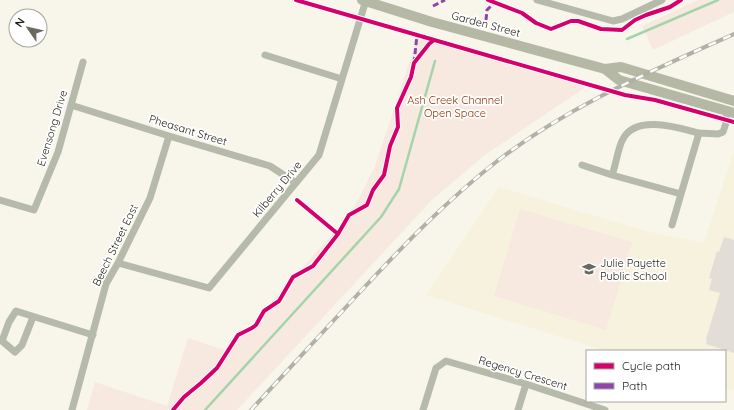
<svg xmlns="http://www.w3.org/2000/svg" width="734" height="410" font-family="Quicksand,sans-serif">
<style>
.built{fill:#f6f2dd}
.green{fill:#f7e9df}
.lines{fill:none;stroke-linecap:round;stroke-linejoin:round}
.stream{stroke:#a3d4aa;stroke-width:2.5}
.building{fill:#e2ded7}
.street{stroke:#b6baaa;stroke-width:7}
.secondary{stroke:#b4b8a5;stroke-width:10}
.rail-casing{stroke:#b1b2a5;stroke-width:4}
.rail{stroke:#fff;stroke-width:2.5;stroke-dasharray:8;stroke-linecap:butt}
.quiet{stroke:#8e44ad;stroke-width:3;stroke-dasharray:6 3;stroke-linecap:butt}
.cycleway-casing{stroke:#fff;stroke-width:6}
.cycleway{stroke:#d6006c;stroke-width:4}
.labels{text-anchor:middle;stroke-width:3.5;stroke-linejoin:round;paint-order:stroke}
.street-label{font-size:11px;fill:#1e1c15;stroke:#fff}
.park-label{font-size:11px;fill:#933500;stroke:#fff}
.poi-label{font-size:11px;fill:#1e1c15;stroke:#fff;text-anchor:start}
</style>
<rect width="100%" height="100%" fill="#f8f6eb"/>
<path class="built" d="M 734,150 L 734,391 L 725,388 L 725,351 L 606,351 L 426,295 L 499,187 L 649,232 L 704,243 Z"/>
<path class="green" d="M 698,0 L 734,0 L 734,12 L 653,50 L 642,26 Z
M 418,36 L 586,87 L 485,155 L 432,200 L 237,410 L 87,410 L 95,382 L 167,406 L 188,338 L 228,351 L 337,229 L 357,202 L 375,166 Z
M 520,209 L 632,242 L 606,330 L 494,296 Z"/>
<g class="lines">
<path class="stream" d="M 627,39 L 718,0
M 205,410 L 381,217 L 399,189 L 435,61"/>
</g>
<path class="building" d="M 724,237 L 734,240 L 734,353 L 706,344 L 707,340 L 706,339 L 720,293 L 709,290 L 712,279 L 709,278 L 717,251 L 719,252 Z"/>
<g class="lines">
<path class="street" d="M 537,0 L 613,21 L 622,19 L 662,0
M 265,55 L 342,79
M 71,105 L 169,136 L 270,166 L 296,183
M 699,133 C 679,128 636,114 623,139 C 618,147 616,165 612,175 L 681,194 L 699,133 L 718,134 L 723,132 L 726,123 L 727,111
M 582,165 L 612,175
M 0,200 L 34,210 L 58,152 L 83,62
M 672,225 L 681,194
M 118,263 L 209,288 L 319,155 L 366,0
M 33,317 L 22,345 L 15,352 L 2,341 L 9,322 L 16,311 L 93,335
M 72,410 L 106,284 L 118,263 L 150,198 L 169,136
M 423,410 L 436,368 L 446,361 L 526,384 L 605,410
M 518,410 L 526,384"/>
<path class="secondary" d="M 362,0 L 432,22 L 605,69 L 619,80 L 734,113
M 605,69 L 621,67 L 734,101"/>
<g class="rail-casing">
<path id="rail" d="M 251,410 C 287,371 323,332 359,293 C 402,247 446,201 496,162 C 568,106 652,71 734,34"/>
</g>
<use href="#rail" class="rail"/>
<path class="quiet" d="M 433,6 L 445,0
M 486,20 L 487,10 L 495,2
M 414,63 L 417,35"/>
<g class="cycleway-casing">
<path id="cycleway" d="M 296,0 L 625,95 L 655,100 L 734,122
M 488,0 L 522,13 L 536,23 L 551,29 L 571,21 L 578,21 L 601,29 L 622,30 L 635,20 L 646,15 L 670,7 L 681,0
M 297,200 L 338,234
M 173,410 L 184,397 L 201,383 L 217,368 L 238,335 L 252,328 L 256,325 L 264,311 L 279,301 L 293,277 L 313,266 L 338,234 L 349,215 L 367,205 L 373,190 L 384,175 L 390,146 L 398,127 L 397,108 L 411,77 L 414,63 L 429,44 L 434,40"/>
</g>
<use href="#cycleway" class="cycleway"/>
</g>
<defs>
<g id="school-bare" transform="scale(1.08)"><path d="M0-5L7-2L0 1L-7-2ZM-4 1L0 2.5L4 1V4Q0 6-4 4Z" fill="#6a6860" stroke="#fff" stroke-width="2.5" paint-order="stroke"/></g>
</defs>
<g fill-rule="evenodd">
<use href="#school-bare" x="589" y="269"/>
</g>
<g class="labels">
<g class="street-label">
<text transform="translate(486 24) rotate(15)" y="4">Garden Street</text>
<text transform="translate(52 128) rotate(-73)" y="4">Evensong Drive</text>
<text transform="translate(188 130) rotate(17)" y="4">Pheasant Street</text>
<text transform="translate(277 189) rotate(-50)" y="4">Kilberry Drive</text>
<text transform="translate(115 245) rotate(-64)" y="4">Beech Street East</text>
<text transform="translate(523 373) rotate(17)" y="4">Regency Crescent</text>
</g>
<g class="park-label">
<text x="455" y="104">Ash Creek Channel<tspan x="455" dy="13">Open Space</tspan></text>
</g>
<g class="poi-label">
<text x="600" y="267">Julie Payette<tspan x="600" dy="13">Public School</tspan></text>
</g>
</g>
<rect x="586" y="350" width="140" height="52" fill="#ffffff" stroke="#a5a4a1"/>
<rect x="594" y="363" width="20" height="6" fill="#d6006c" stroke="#a5a4a1"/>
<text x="622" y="370" font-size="12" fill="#1e1c15">Cycle path</text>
<rect x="594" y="383" width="20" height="6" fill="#8e44ad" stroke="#a5a4a1"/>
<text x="622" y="390" font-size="12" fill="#1e1c15">Path</text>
<g transform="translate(28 28) rotate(304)"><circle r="19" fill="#ffffff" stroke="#a5a4a1"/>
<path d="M0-3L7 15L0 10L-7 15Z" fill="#6a6860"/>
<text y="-6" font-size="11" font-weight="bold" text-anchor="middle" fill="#1e1c15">N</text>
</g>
</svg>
